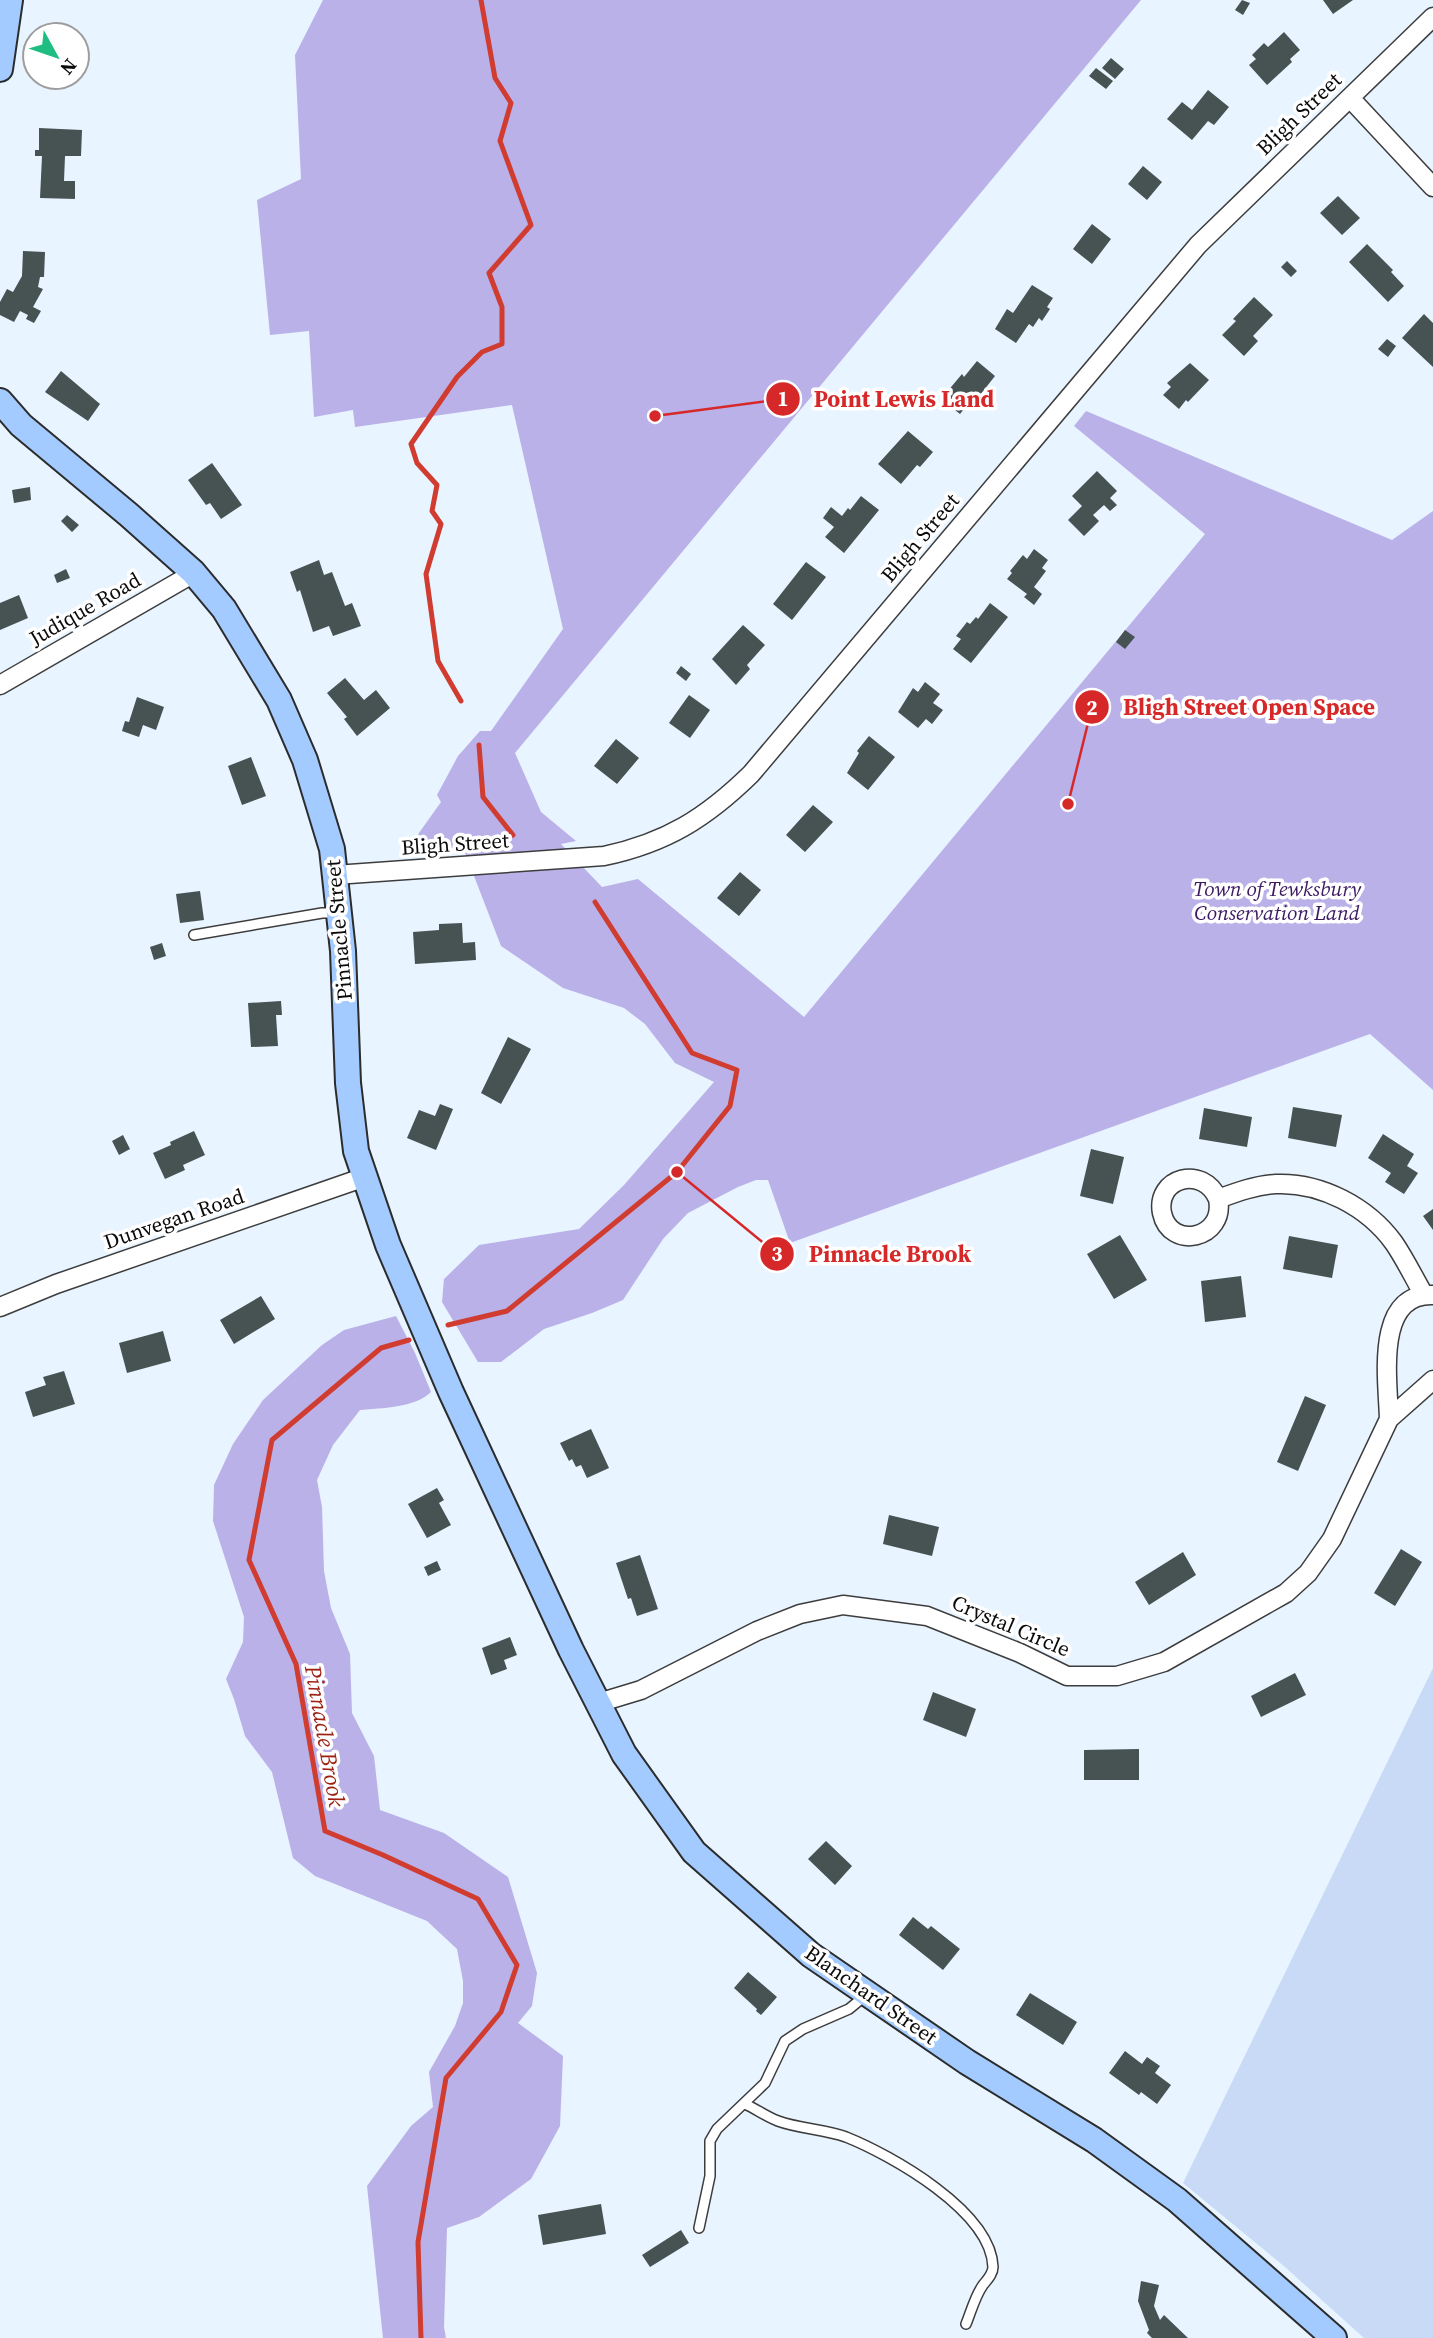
<svg xmlns="http://www.w3.org/2000/svg" width="1433" height="2338" font-family="'Source Serif 4',serif">
<style>
.farmland{fill:#c8daf5}
.green{fill:#bab1e9}
.lines{fill:none;stroke-linecap:round;stroke-linejoin:round}
.stream{stroke:#d03c30;stroke-width:5}
.building{fill:#475253}
.lane-casing{stroke:#3d3d3d;stroke-width:12}
.street-casing{stroke:#3d3d3d;stroke-width:21}
.secondary-casing{stroke:#2c2c2c;stroke-width:28}
.lane{stroke:#fff;stroke-width:9}
.street{stroke:#fff;stroke-width:18}
.secondary{stroke:#a3cbff;stroke-width:24}
.labels{text-anchor:middle;stroke-width:7;stroke-linejoin:round;paint-order:stroke}
.street-label{font-size:21px;fill:#0a0a0a;stroke:#fff}
.park-label{font-size:21px;font-style:italic;fill:#3c1a62;stroke:#fff}
.water-label{font-size:23px;font-style:italic;fill:#9e2112;stroke:#fff}
.leader{fill:none;stroke:#d62828;stroke-width:2.5}
.callout-dot{fill:#d62828;stroke:#fff;stroke-width:2.5}
.mark-label{font-size:21px;text-anchor:middle;font-weight:bold;fill:#fff}
.callout-label{font-size:23px;text-anchor:middle;font-weight:bold;fill:#d62828;stroke:#fff;stroke-width:7;stroke-linejoin:round;paint-order:stroke}
</style>
<rect width="100%" height="100%" fill="#e8f4ff"/>
<path class="farmland" d="M 1433,1668 L 1433,2338 L 1364,2338 L 1285,2267 L 1183,2183 Z"/>
<path class="green" d="M 323,0 L 1141,0 L 515,753 L 541,812 L 576,841 L 561,844 L 602,887 L 638,879 L 804,1017 L 1205,534 L 1074,426 L 1086,411 L 1392,540 L 1433,511 L 1433,1090 L 1370,1034 L 790,1243 L 768,1180 L 756,1180 L 738,1187 L 688,1213 L 663,1239 L 623,1300 L 592,1313 L 544,1329 L 501,1362 L 478,1362 L 442,1302 L 444,1279 L 479,1245 L 579,1229 L 624,1185 L 714,1082 L 675,1063 L 645,1024 L 624,1008 L 563,988 L 501,946 L 464,850 L 404,854 L 441,802 L 437,795 L 458,756 L 480,731 L 491,731 L 563,629 L 512,405 L 355,427 L 353,410 L 314,417 L 309,331 L 270,335 L 257,200 L 301,179 L 295,55 Z
M 396,1316 L 415,1353 L 431,1392 C 415,1408 381,1408 360,1410 L 333,1445 L 317,1480 L 322,1507 L 324,1571 L 331,1608 L 350,1654 L 352,1713 L 374,1756 L 380,1810 L 444,1833 L 508,1877 L 537,1973 L 532,2006 L 518,2023 L 563,2056 L 560,2126 L 531,2179 L 479,2217 L 447,2228 L 444,2327 L 446,2338 L 383,2338 L 367,2186 L 411,2126 L 433,2107 L 429,2072 L 455,2026 L 463,2003 L 463,1981 L 457,1949 L 427,1921 L 315,1876 L 293,1858 L 272,1772 L 245,1736 L 234,1699 L 226,1679 L 243,1642 L 244,1617 L 213,1521 L 214,1485 L 233,1444 L 263,1400 L 322,1345 L 344,1330 Z"/>
<g class="lines">
<path class="stream" d="M 461,701 L 438,661 L 426,574 L 441,524 L 432,511 L 437,485 L 417,463 L 411,444 L 457,377 L 482,352 L 502,344 L 502,307 L 489,273 L 531,225 L 500,141 L 511,103 L 495,78 L 481,0
M 479,745 L 483,797 L 513,835
M 448,1325 L 507,1311 L 677,1172 L 730,1106 L 737,1070 L 692,1053 L 595,902
M 409,1340 L 381,1348 L 272,1440 L 249,1560 L 296,1664 L 325,1831 L 383,1855 L 478,1899 L 517,1965 L 501,2012 L 446,2078 L 418,2242 L 421,2338"/>
</g>
<path class="building" d="M 1242,0 L 1250,3 L 1243,15 L 1235,10 Z
M 1323,0 L 1353,0 L 1333,14 Z
M 1284,32 L 1300,50 L 1290,59 L 1292,62 L 1267,85 L 1249,65 L 1256,59 L 1252,55 L 1264,43 L 1268,47 Z
M 1111,58 L 1124,69 L 1115,79 L 1102,68 Z
M 1096,68 L 1113,81 L 1106,89 L 1089,76 Z
M 1208,90 L 1229,107 L 1214,125 L 1208,121 L 1192,140 L 1167,119 L 1182,102 L 1192,110 Z
M 39,128 L 82,130 L 81,156 L 65,156 L 64,181 L 75,181 L 75,199 L 40,198 L 42,156 L 35,156 L 35,150 L 39,150 Z
M 1143,166 L 1162,182 L 1147,200 L 1128,184 Z
M 1338,196 L 1360,218 L 1342,235 L 1320,213 Z
M 1092,224 L 1111,239 L 1092,264 L 1073,249 Z
M 1367,244 L 1393,270 L 1391,272 L 1404,286 L 1388,302 L 1349,262 Z
M 23,251 L 45,252 L 44,277 L 40,277 L 38,287 L 43,289 L 33,307 L 41,311 L 34,323 L 26,319 L 28,315 L 20,311 L 14,322 L 0,315 L 0,302 L 7,289 L 13,292 L 22,276 Z
M 1287,261 L 1297,271 L 1291,277 L 1281,267 Z
M 1032,285 L 1053,298 L 1047,307 L 1050,309 L 1042,321 L 1039,318 L 1033,327 L 1029,324 L 1016,343 L 995,329 L 1007,309 L 1013,313 Z
M 1254,297 L 1273,315 L 1253,336 L 1258,341 L 1244,356 L 1222,335 L 1236,321 L 1233,319 Z
M 1424,314 L 1433,323 L 1433,367 L 1402,338 Z
M 1387,339 L 1396,346 L 1388,357 L 1378,349 Z
M 977,361 L 995,376 L 980,395 L 977,393 L 960,414 L 941,399 L 962,374 L 964,377 Z
M 1190,363 L 1209,380 L 1188,402 L 1186,400 L 1179,409 L 1163,395 L 1171,387 L 1167,383 Z
M 61,371 L 100,404 L 88,421 L 45,392 Z
M 908,431 L 933,452 L 920,467 L 917,465 L 901,484 L 878,464 Z
M 212,463 L 242,505 L 221,519 L 210,503 L 206,505 L 188,480 Z
M 1097,471 L 1117,491 L 1110,498 L 1117,505 L 1110,511 L 1104,505 L 1093,515 L 1099,521 L 1084,536 L 1068,520 L 1082,506 L 1072,496 Z
M 30,487 L 31,500 L 14,503 L 12,490 Z
M 861,496 L 879,510 L 844,553 L 825,537 L 834,527 L 823,518 L 831,507 L 842,516 L 848,508 L 850,510 Z
M 67,515 L 79,525 L 72,532 L 61,521 Z
M 1034,549 L 1048,560 L 1042,568 L 1046,571 L 1034,587 L 1042,594 L 1034,605 L 1024,597 L 1027,594 L 1007,579 L 1012,573 L 1010,571 L 1023,555 L 1027,559 Z
M 319,560 L 324,575 L 332,572 L 345,606 L 352,603 L 361,626 L 333,636 L 329,626 L 313,632 L 300,590 L 297,592 L 290,572 Z
M 806,562 L 826,577 L 792,620 L 773,604 Z
M 66,569 L 70,578 L 57,583 L 54,575 Z
M 19,595 L 28,618 L 0,630 L 0,603 Z
M 990,603 L 1008,617 L 971,663 L 953,649 L 961,639 L 956,636 L 967,622 L 970,624 L 976,617 L 978,619 Z
M 743,625 L 765,645 L 747,665 L 750,669 L 736,685 L 712,659 Z
M 1125,630 L 1135,637 L 1125,649 L 1116,642 Z
M 681,666 L 691,674 L 686,681 L 676,673 Z
M 345,678 L 364,700 L 376,690 L 390,708 L 357,736 L 344,719 L 347,717 L 327,693 Z
M 925,682 L 940,694 L 933,703 L 943,710 L 932,724 L 926,719 L 918,728 L 898,712 L 913,688 L 918,692 Z
M 689,695 L 710,710 L 690,738 L 669,723 Z
M 137,697 L 164,707 L 156,730 L 143,725 L 139,737 L 122,731 L 125,721 L 129,722 Z
M 869,736 L 895,757 L 868,790 L 847,773 L 859,753 L 857,751 Z
M 616,739 L 639,758 L 617,784 L 594,766 Z
M 251,757 L 266,796 L 242,805 L 228,766 Z
M 813,805 L 833,822 L 805,852 L 786,835 Z
M 740,872 L 761,890 L 739,916 L 717,898 Z
M 200,891 L 204,920 L 180,923 L 176,894 Z
M 462,923 L 463,943 L 475,942 L 476,960 L 415,964 L 413,932 L 439,930 L 439,924 Z
M 162,943 L 166,956 L 154,960 L 150,947 Z
M 281,1001 L 282,1015 L 276,1015 L 278,1046 L 251,1047 L 248,1003 Z
M 508,1037 L 531,1049 L 501,1104 L 481,1093 Z
M 440,1104 L 453,1109 L 436,1150 L 407,1138 L 419,1110 L 435,1116 Z
M 1293,1107 L 1342,1115 L 1336,1147 L 1288,1138 Z
M 1204,1108 L 1252,1117 L 1247,1147 L 1199,1139 Z
M 194,1131 L 205,1155 L 183,1165 L 185,1170 L 165,1179 L 153,1153 L 171,1145 L 170,1142 Z
M 1383,1134 L 1414,1154 L 1407,1166 L 1418,1173 L 1404,1194 L 1385,1182 L 1391,1173 L 1368,1158 Z
M 123,1135 L 130,1149 L 119,1155 L 112,1141 Z
M 1091,1149 L 1124,1157 L 1113,1204 L 1080,1196 Z
M 1433,1209 L 1433,1230 L 1423,1216 Z
M 1120,1235 L 1147,1280 L 1114,1299 L 1087,1254 Z
M 1289,1236 L 1338,1245 L 1332,1278 L 1283,1269 Z
M 1241,1276 L 1246,1317 L 1205,1322 L 1201,1281 Z
M 261,1296 L 275,1319 L 234,1344 L 220,1320 Z
M 163,1331 L 171,1361 L 127,1373 L 119,1343 Z
M 64,1371 L 75,1404 L 33,1417 L 25,1392 L 46,1385 L 43,1377 Z
M 1305,1396 L 1326,1405 L 1298,1471 L 1277,1462 Z
M 591,1429 L 609,1468 L 587,1478 L 581,1465 L 576,1467 L 572,1459 L 569,1461 L 560,1443 Z
M 437,1488 L 444,1500 L 439,1503 L 451,1525 L 427,1538 L 408,1504 Z
M 889,1515 L 939,1527 L 932,1556 L 883,1544 Z
M 1401,1549 L 1422,1562 L 1395,1606 L 1374,1593 Z
M 1183,1552 L 1196,1575 L 1149,1605 L 1135,1582 Z
M 640,1555 L 658,1609 L 637,1616 L 631,1598 L 628,1599 L 616,1563 Z
M 437,1561 L 441,1570 L 428,1576 L 424,1567 Z
M 510,1637 L 517,1655 L 504,1660 L 507,1669 L 491,1675 L 482,1648 Z
M 1295,1673 L 1306,1695 L 1261,1717 L 1251,1696 Z
M 933,1692 L 976,1709 L 966,1737 L 923,1720 Z
M 1139,1749 L 1139,1780 L 1084,1780 L 1084,1750 Z
M 826,1841 L 852,1866 L 835,1885 L 808,1859 Z
M 913,1917 L 928,1929 L 931,1926 L 960,1949 L 943,1970 L 899,1935 Z
M 748,1972 L 777,1997 L 761,2015 L 756,2011 L 757,2009 L 734,1988 Z
M 1030,1993 L 1077,2022 L 1063,2045 L 1016,2015 Z
M 1125,2051 L 1142,2064 L 1147,2057 L 1160,2066 L 1155,2073 L 1171,2085 L 1157,2104 L 1141,2092 L 1139,2095 L 1109,2073 Z
M 601,2204 L 606,2234 L 543,2245 L 538,2215 Z
M 681,2230 L 689,2243 L 650,2267 L 642,2255 Z
M 1141,2281 L 1159,2285 L 1154,2306 L 1160,2320 L 1164,2315 L 1188,2338 L 1152,2338 L 1147,2333 L 1149,2330 L 1138,2301 Z"/>
<g class="lines">
<g class="lane-casing">
<path id="lane" d="M 194,935 L 322,913 L 337,913
M 745,2104 C 756,2109 767,2117 778,2121 C 800,2129 824,2129 846,2137 C 891,2155 991,2211 993,2267 C 993,2274 987,2280 983,2285 C 975,2296 971,2312 966,2324
M 699,2228 L 710,2176 L 710,2141 L 717,2129 L 765,2083 L 785,2041 L 803,2029 L 849,2009 L 866,1995"/>
</g>
<g class="street-casing">
<path id="street" d="M 1350,98 L 1433,187
M 0,685 L 194,573
M 335,875 L 604,856 C 666,843 706,818 751,774 L 1198,245 L 1433,17
M 1218,1199 C 1226,1239 1170,1251 1162,1213 C 1155,1178 1203,1164 1218,1199 C 1237,1192 1256,1185 1276,1184 C 1321,1182 1368,1207 1394,1243 C 1405,1259 1414,1278 1424,1295
M 0,1307 L 56,1284 L 365,1177
M 1389,1419 C 1388,1380 1374,1293 1433,1295
M 598,1703 L 641,1690 L 757,1631 L 800,1614 L 843,1605 L 927,1616 L 1020,1653 L 1067,1676 L 1117,1676 L 1164,1662 L 1286,1593 L 1308,1573 L 1332,1539 L 1389,1419 L 1433,1380"/>
</g>
<g class="secondary-casing">
<path id="secondary" d="M 0,69 L 10,0
M 0,401 L 21,425 L 129,515 L 193,572 L 224,609 L 279,700 L 305,760 L 332,849 L 343,951 L 348,1083 L 356,1151 L 388,1245 L 451,1392 L 571,1650 L 624,1754 L 694,1852 L 811,1955 L 967,2062 L 1094,2140 L 1177,2200 L 1334,2338"/>
</g>
<use href="#lane" class="lane"/>
<use href="#street" class="street"/>
<use href="#secondary" class="secondary"/>
</g>
<g class="labels">
<g class="street-label">
<text transform="translate(1299 114) rotate(-44)" y="7">Bligh Street</text>
<text transform="translate(920 538) rotate(-50)" y="7">Bligh Street</text>
<text transform="translate(85 609) rotate(-30)" y="7">Judique Road</text>
<text transform="translate(455 844) rotate(-4)" y="7">Bligh Street</text>
<text transform="translate(339 930) rotate(-95)" y="7">Pinnacle Street</text>
<text transform="translate(174 1219) rotate(-19)" y="7">Dunvegan Road</text>
<text transform="translate(1011 1626) rotate(23)" y="7">Crystal Circle</text>
<text transform="translate(871 1995) rotate(35)" y="7">Blanchard Street</text>
</g>
<g class="park-label">
<text x="1277" y="896">Town of Tewksbury<tspan x="1277" dy="24">Conservation Land</tspan></text>
</g>
<g class="water-label">
<text transform="translate(325 1736) rotate(80)" y="8">Pinnacle Brook</text>
</g>
</g>
<path class="leader" d="M655 416L783 399M1068 804L1092 707M677 1172L777 1254"/>
<g class="callout-dot">
<circle cx="655" cy="416" r="7"/>
<circle cx="1068" cy="804" r="7"/>
<circle cx="677" cy="1172" r="7"/>
<circle cx="783" cy="399" r="18"/>
<circle cx="1092" cy="707" r="18"/>
<circle cx="777" cy="1254" r="18"/>
</g>
<g class="mark-label">
<text x="783" y="406">1</text>
<text x="1092" y="715">2</text>
<text x="777" y="1261">3</text>
</g>
<g class="callout-label">
<text x="904" y="407">Point Lewis Land</text>
<text x="1249" y="715">Bligh Street Open Space</text>
<text x="890" y="1262">Pinnacle Brook</text>
</g>
<g transform="translate(56 56) rotate(130)"><circle r="33" fill="#ffffff" stroke="#9d9d9d" stroke-width="2"/>
<path d="M0-5L12 26L0 18L-12 26Z" fill="#20bd82"/>
<text y="-10" font-size="19" font-weight="bold" text-anchor="middle" fill="#0a0a0a">N</text>
</g>
</svg>
